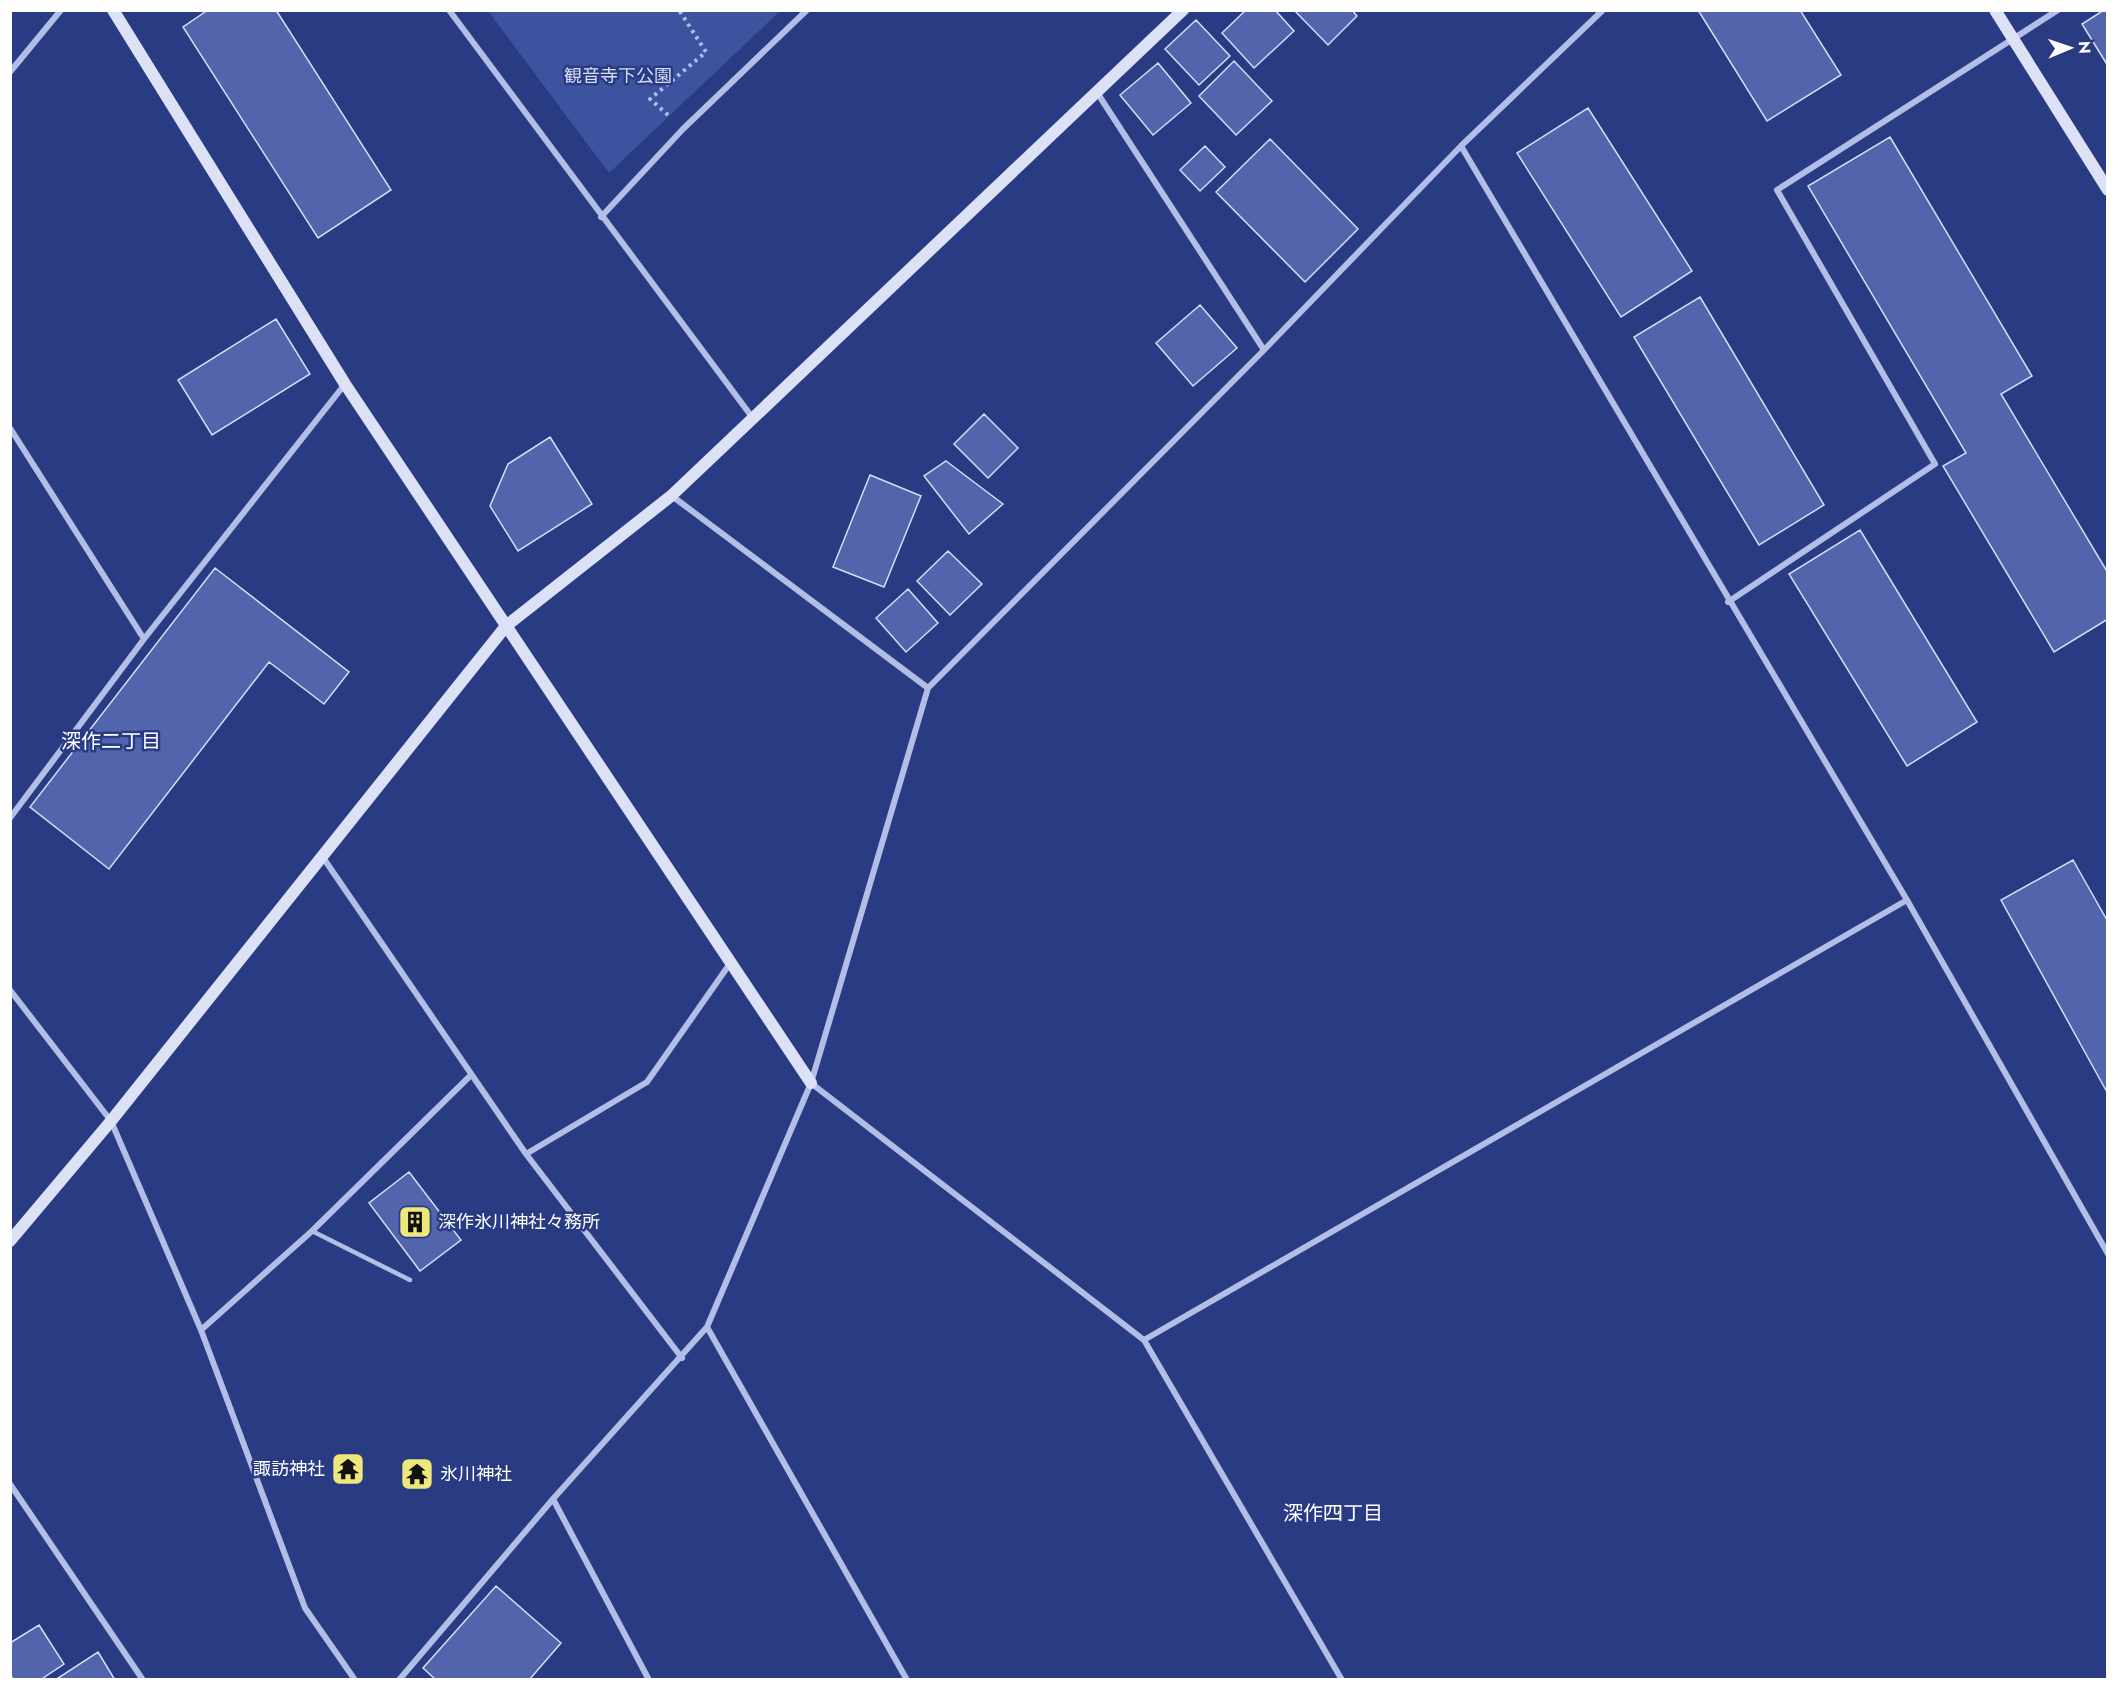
<svg xmlns="http://www.w3.org/2000/svg" width="2118" height="1690" font-family="Jost,'Noto Sans JP',sans-serif">
<style>
.green{fill:#3e539f}
.building{fill:#5264ab;stroke:#d6ddf5;stroke-width:1.5}
.lines{fill:none;stroke-linecap:round;stroke-linejoin:round}
.path{stroke:#b3bee7;stroke-width:4;stroke-dasharray:3 4.5;stroke-linecap:butt}
.lane{stroke:#b3bee7;stroke-width:4.5}
.street{stroke:#b3bee7;stroke-width:6}
.secondary{stroke:#dce1f6;stroke-width:12}
.labels{text-anchor:middle;stroke-width:5;stroke-linejoin:round;paint-order:stroke}
.park-label{font-size:18px;fill:#d6ddf5;stroke:#293b83}
.poi-label{font-size:18px;fill:#fff;stroke:#293b83;text-anchor:start}
.neighbourhood-label{font-size:20px;fill:#fff;stroke:#293b83}
</style>
<rect width="100%" height="100%" fill="#293b83"/>
<path class="green" d="M 488,11 L 780,11 L 609,173 Z"/>
<path class="building" d="M 208,10 L 276,10 L 391,190 L 318,238 L 183,27 Z
M 1246,10 L 1275,10 L 1294,31 L 1254,68 L 1222,33 Z
M 1294,10 L 1352,10 L 1357,16 L 1328,45 Z
M 1698,10 L 1800,10 L 1841,75 L 1767,121 Z
M 2104,10 L 2108,10 L 2108,66 L 2082,24 Z
M 1196,20 L 1230,56 L 1199,85 L 1165,49 Z
M 1234,61 L 1272,101 L 1236,135 L 1199,96 Z
M 1158,63 L 1191,103 L 1153,135 L 1120,95 Z
M 1588,108 L 1692,271 L 1621,317 L 1517,153 Z
M 1890,137 L 2032,376 L 2001,394 L 2108,573 L 2108,619 L 2054,652 L 1943,466 L 1966,453 L 1808,186 Z
M 1270,139 L 1358,229 L 1305,282 L 1216,192 Z
M 1205,146 L 1225,167 L 1200,191 L 1180,170 Z
M 1700,297 L 1824,505 L 1759,545 L 1634,337 Z
M 1200,305 L 1237,348 L 1193,386 L 1156,343 Z
M 276,319 L 310,374 L 212,435 L 178,380 Z
M 984,414 L 1018,448 L 988,478 L 954,444 Z
M 550,437 L 592,504 L 518,551 L 490,506 L 508,464 Z
M 946,461 L 1003,504 L 969,534 L 924,476 Z
M 870,475 L 921,496 L 884,587 L 833,567 Z
M 1860,530 L 1977,722 L 1907,766 L 1789,574 Z
M 948,551 L 982,584 L 950,615 L 917,581 Z
M 215,568 L 349,672 L 324,704 L 269,662 L 109,869 L 30,807 Z
M 908,589 L 938,623 L 906,652 L 876,618 Z
M 2073,860 L 2108,922 L 2108,1094 L 2001,900 Z
M 409,1172 L 461,1240 L 420,1271 L 369,1203 Z
M 496,1586 L 561,1643 L 529,1680 L 436,1680 L 423,1668 Z
M 39,1625 L 64,1664 L 40,1680 L 14,1680 L 10,1675 L 10,1643 Z
M 98,1652 L 115,1680 L 55,1680 Z"/>
<g class="lines">
<path class="path" d="M 668,115 L 650,99 L 706,52 L 679,10"/>
<path class="lane" d="M 312,1231 L 410,1280"/>
<path class="street" d="M 449,10 L 752,417
M 10,72 L 61,10
M 1098,94 L 1264,350
M 1461,146 L 1907,900 L 2108,1254
M 601,217 L 683,129 L 807,10
M 10,428 L 144,639
M 672,496 L 928,688
M 1728,602 L 1935,464 L 1777,190 L 2058,10
M 10,818 L 144,639 L 345,384
M 322,856 L 526,1154 L 682,1358
M 10,990 L 111,1121 L 201,1330 L 305,1608 L 355,1680
M 811,1083 L 1144,1340 L 1342,1680
M 526,1154 L 647,1082 L 731,962
M 707,1327 L 907,1680
M 201,1330 L 312,1231 L 470,1076
M 1144,1340 L 1907,900
M 10,1484 L 143,1680
M 553,1499 L 649,1680
M 399,1680 L 553,1499 L 707,1327 L 811,1083 L 928,688 L 1264,350 L 1461,146 L 1603,10"/>
<path class="secondary" d="M 113,10 L 345,384 L 811,1083
M 1995,10 L 2108,190
M 10,1241 L 111,1121 L 506,626 L 671,496 L 1183,10"/>
</g>
<defs>
<g id="building-square" transform="scale(1.725)"><rect x="-9" y="-9" width="18" height="18" rx="4" fill="#eee87a" stroke="#293b83"/><path d="M-4-6H4V6H1V3H-1V6H-4ZM-2.5-4.3h1.7v1.8h-1.7ZM.8-4.3h1.7v1.8H.8ZM-2.5-1h1.7V.8h-1.7ZM.8-1h1.7V.8H.8Z" fill="#111"/></g>
<g id="temple-square" transform="scale(1.725)"><rect x="-9" y="-9" width="18" height="18" rx="4" fill="#eee87a" stroke="#293b83"/><path d="M0-6L5-2H3V0L6.5 2.5H4V6H1.5V3h-3V6H-4V2.5H-6.5L-3 0V-2H-5Z" fill="#111"/></g>
</defs>
<g fill-rule="evenodd">
<use href="#building-square" x="415" y="1222"/>
<use href="#temple-square" x="348" y="1469"/>
<use href="#temple-square" x="417" y="1474"/>
</g>
<g class="labels">
<g class="park-label">
<text x="618" y="82">観音寺下公園</text>
</g>
<g class="poi-label">
<text x="438" y="1228">深作氷川神社々務所</text>
<text x="325" y="1475" text-anchor="end">諏訪神社</text>
<text x="440" y="1480">氷川神社</text>
</g>
<g class="neighbourhood-label">
<text x="111" y="748">深作二丁目</text>
<text x="1333" y="1520">深作四丁目</text>
</g>
</g>
<rect width="2118" height="1690" fill="none" stroke="#ffffff" stroke-width="24"/>
<g transform="translate(2070 48) rotate(88)" stroke="#293b83" stroke-width="4.5" paint-order="stroke">
<path d="M0-4.5L10 22L0 15L-10 22Z" fill="#ffffff"/>
<text y="-9" font-size="16" font-weight="bold" text-anchor="middle" fill="#ffffff">N</text>
</g>
</svg>
